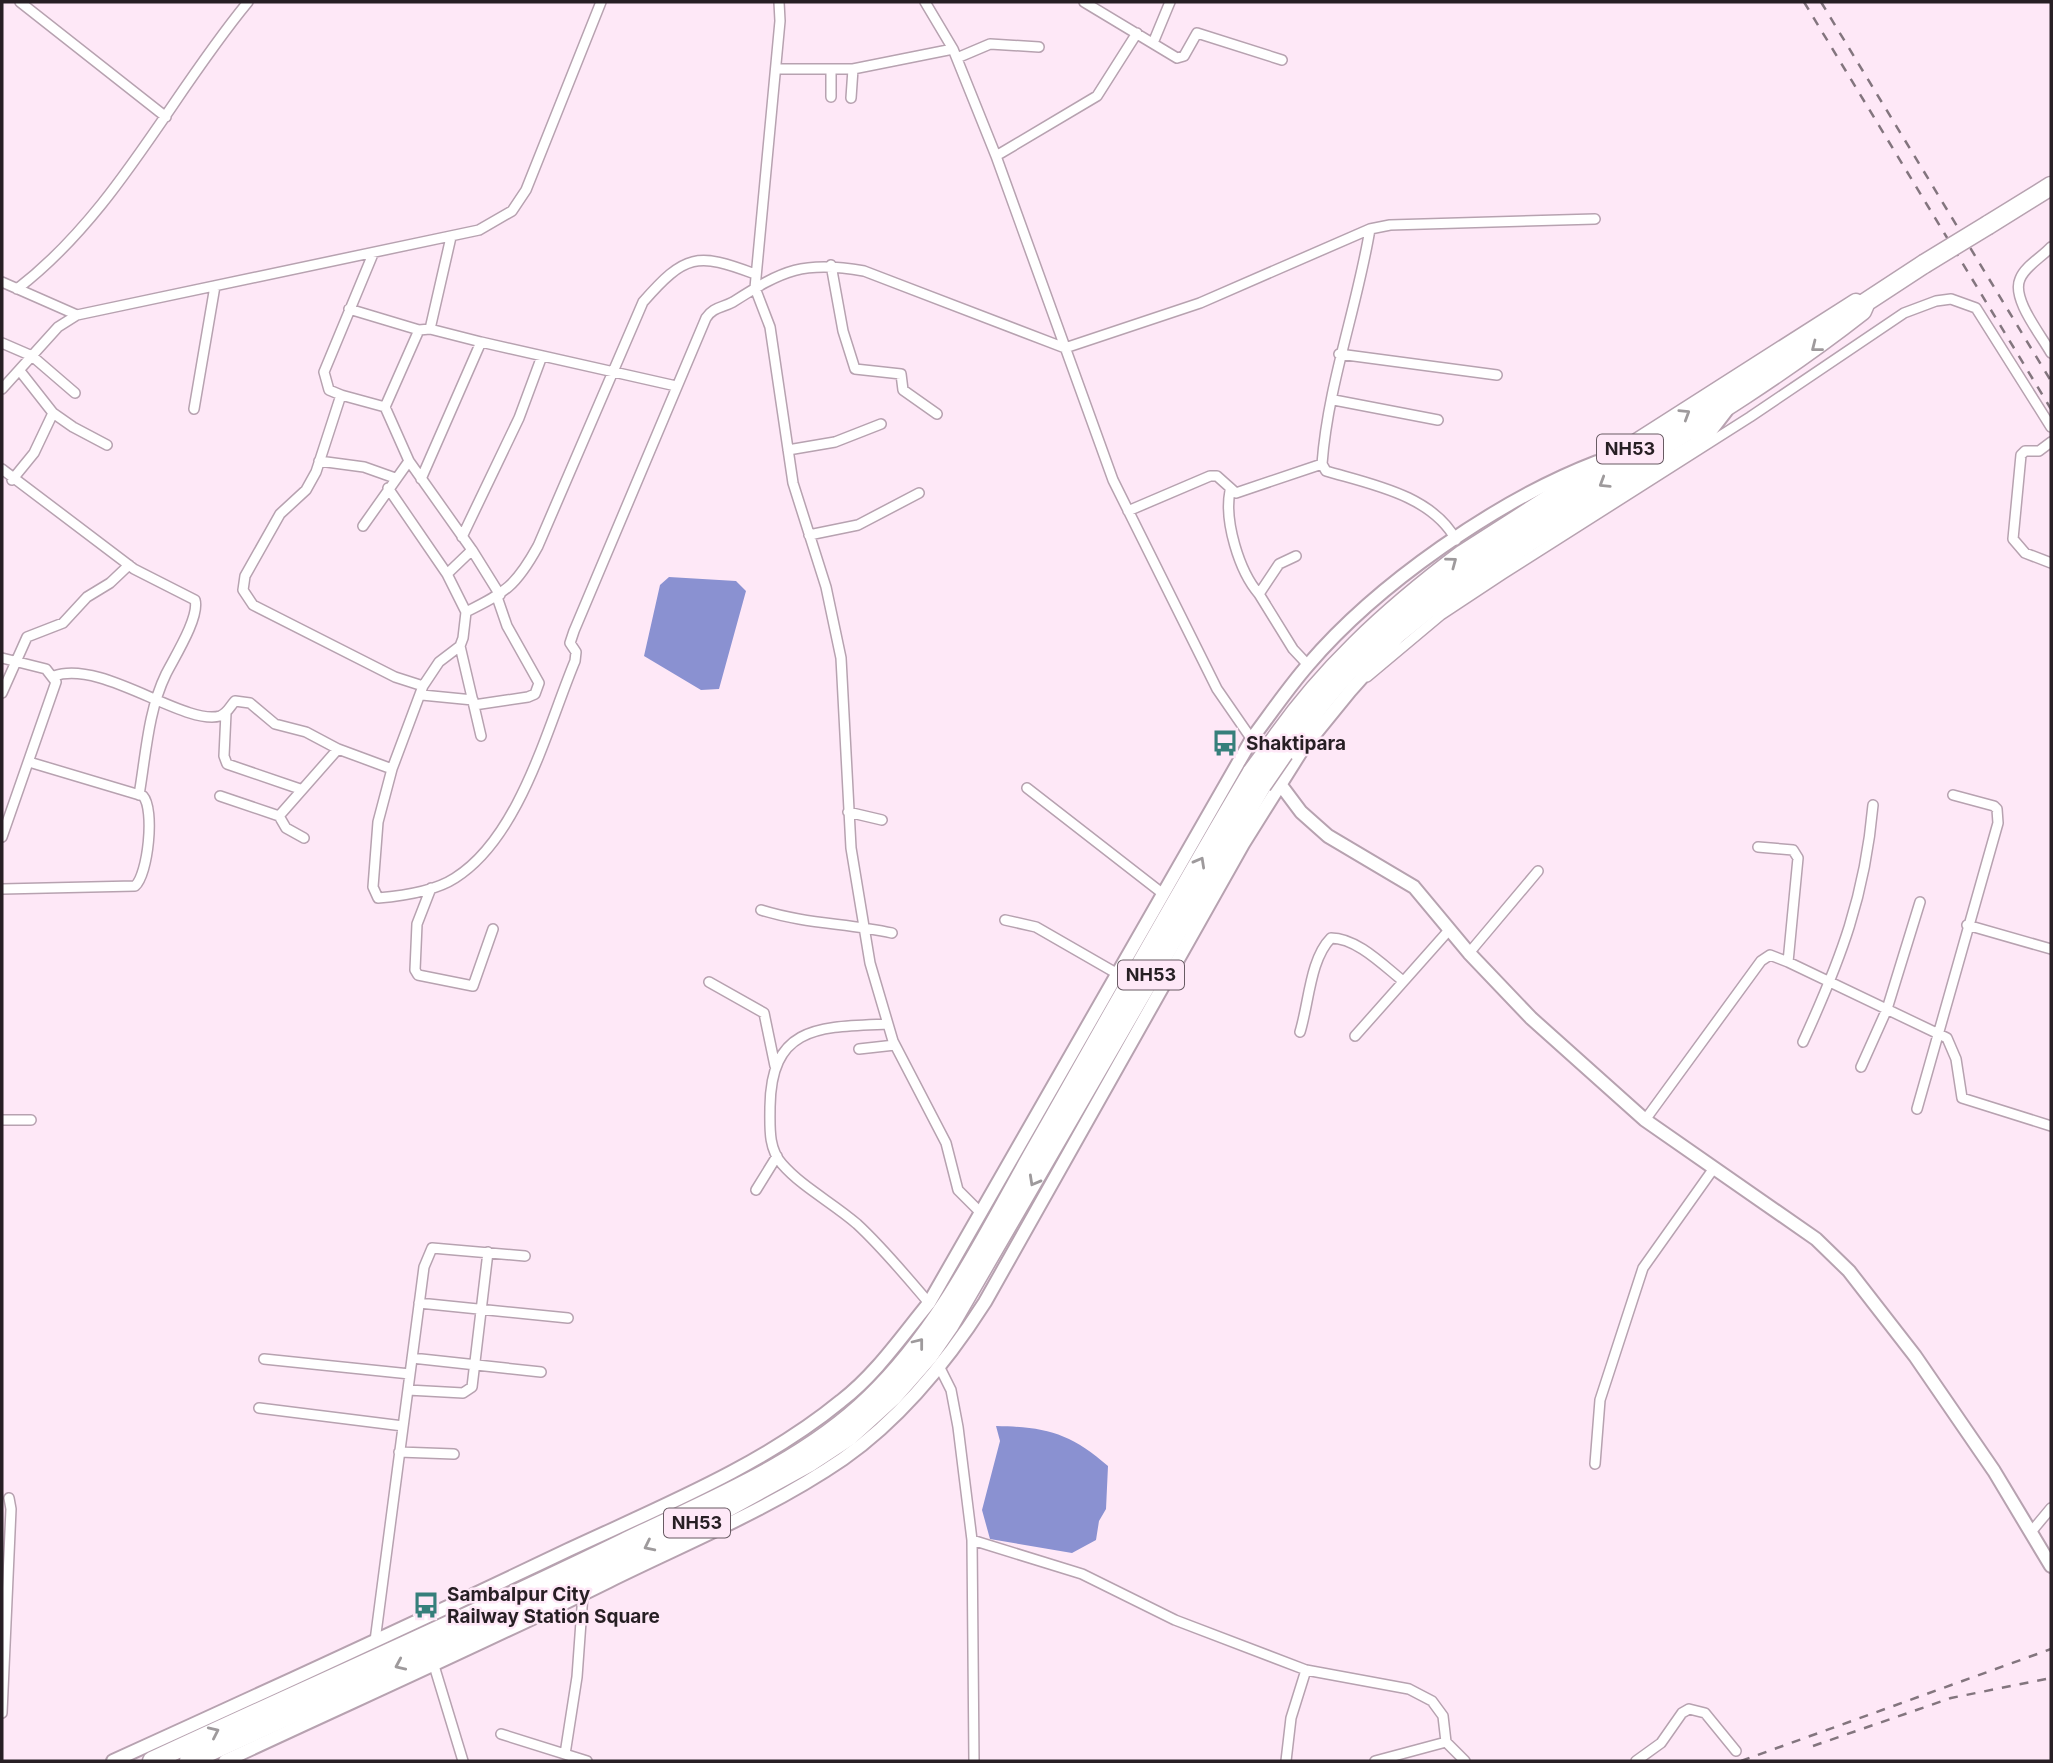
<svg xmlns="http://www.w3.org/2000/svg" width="2053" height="1763" font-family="Inter,sans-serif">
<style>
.water{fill:#8a91d1}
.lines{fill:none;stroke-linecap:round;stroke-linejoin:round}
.street-casing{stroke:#b7a2b0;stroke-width:12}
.secondary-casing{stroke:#b7a2b0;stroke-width:16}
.highway-casing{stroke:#b7a2b0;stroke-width:21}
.street{stroke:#fff;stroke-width:9}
.secondary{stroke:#fff;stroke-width:12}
.highway{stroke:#fff;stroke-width:18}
.rail{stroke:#83757e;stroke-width:2.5;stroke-dasharray:9 9;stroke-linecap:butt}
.highway-bridge-casing{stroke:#b7a2b0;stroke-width:21;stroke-linecap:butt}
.highway-bridge{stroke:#fff;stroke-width:18}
.oneway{stroke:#9e9a9c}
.labels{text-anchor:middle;stroke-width:5;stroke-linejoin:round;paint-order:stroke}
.shield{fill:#fee8f7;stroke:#685b63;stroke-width:2}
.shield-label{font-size:18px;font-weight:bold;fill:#271f24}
.poi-label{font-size:19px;font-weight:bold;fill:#271f24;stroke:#fee8f7;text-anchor:start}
</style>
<rect width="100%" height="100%" fill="#fee8f7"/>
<path class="water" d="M 669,577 L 736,581 L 746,591 L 719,689 L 701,690 L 644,656 L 660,585 Z
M 996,1426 C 1046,1427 1070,1433 1108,1466 L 1106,1509 L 1099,1521 L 1096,1540 L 1072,1553 L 990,1539 L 982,1510 L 1000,1441 Z"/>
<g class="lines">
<g class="street-casing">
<path id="street" d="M 20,2 L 166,117
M 779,2 L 780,21 L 755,288 L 770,327 L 793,483 L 826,587 L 841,658 L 851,848 L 870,963 L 893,1041 L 946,1143 L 958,1190 L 981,1213
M 925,2 L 953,49 L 996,156 L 1113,480 L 1217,689 L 1264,757
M 1084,2 L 1177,58 L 1184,56 L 1197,33 L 1282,60
M 1153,43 L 1170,2
M 957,58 L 990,44 L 1039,47
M 776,69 L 853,69 L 953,49
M 831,69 L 831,97
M 851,98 L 853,69
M 996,156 L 1097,96 L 1137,33
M 1370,229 C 1357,308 1328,384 1322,464 L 1326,471 C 1370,484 1432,495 1456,540
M 2051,247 C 2042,257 2025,266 2020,279 C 2011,299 2042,336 2051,353
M 373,254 L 324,372 L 329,390 L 341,395 L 316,472 L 306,490 L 280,514 L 245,576 L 243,590 L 253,605 L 395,677 L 423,686 L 439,662 L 460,646 L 463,638 L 466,612 L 447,574 L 472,550 L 409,461 L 385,407
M 831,265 L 843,331 L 855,369 L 901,374 L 903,390 L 937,414
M 2,282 L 77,315 L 479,230 L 512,211 L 526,190 L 601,2
M 17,289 C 116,213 170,96 248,2
M 349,309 L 419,330 L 430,329 L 481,342 L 421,479
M 430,329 L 451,237
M 481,342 L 676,386
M 2,343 L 32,356 L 75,393
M 1339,354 L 1497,375
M 2,389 L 58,327 L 77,315
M 341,395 L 385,407 L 419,330
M 1334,400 L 1438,420
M 194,409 L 215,286
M 53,413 L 73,427 L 107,445
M 2051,442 L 2039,451 L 2025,451 L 2021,455 L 2013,539 L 2025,553 L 2051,563
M 788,450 L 835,442 L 881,424
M 319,461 L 364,467 L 395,478
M 2,469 L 134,569 L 195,600 C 200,617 174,658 166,674 C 148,711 146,754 139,795
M 12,480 L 34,453 L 53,413 L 20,371
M 388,488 L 447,574
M 1230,491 C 1224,521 1239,571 1259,594
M 1128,511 L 1210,476 L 1217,476 L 1236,493 L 1322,464
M 363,526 L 409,461
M 809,535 L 858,525 L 919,493
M 462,537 L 519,418 L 542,356
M 472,550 L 500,595
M 1296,556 L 1279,564 L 1259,594 L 1293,649 L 1308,665
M 466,612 C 506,592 516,586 538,546 L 643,302 C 685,254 697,252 755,274
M 460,646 L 481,736
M 2,658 L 46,669 L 56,682 L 2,837
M 54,676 C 102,659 184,726 220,716 C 228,713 230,706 235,701 L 250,703 L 275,724 L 306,732 L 338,749
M 1367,677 L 1441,615 L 1503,574 L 1750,417 L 1904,313 L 1936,301 L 1951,299 L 1976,308 L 2051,427
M 423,686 L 392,769 L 378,822 L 373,887 L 378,898 C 402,896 435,891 455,878 C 520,837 547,728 575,661 L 576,652 L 570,643 L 574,631 L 706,318 C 713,307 722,308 733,302 C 783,270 804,260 864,271 L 1065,348 L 1200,303 L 1370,229 L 1390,225 L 1595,219
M 2,693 L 27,637 L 63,623 L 87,597 L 110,583 L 129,565
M 422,695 L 473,700
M 474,705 L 528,697 L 535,694 L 539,683 L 507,626 L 497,597
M 226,713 L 224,756 L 227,764 L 300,789
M 1027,788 L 1162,893
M 220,796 L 279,816
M 848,812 L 882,820
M 304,838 L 286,828 L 279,816 L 338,749 L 392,769
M 431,888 L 417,924 L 415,970 L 418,975 L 473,986 L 493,929
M 2,889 L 135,886 C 148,875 155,809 143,796 L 29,762
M 761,910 C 806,924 846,923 892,933
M 1005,920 L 1036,927 L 1116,973
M 1967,925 L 2051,949
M 1469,953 L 1538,871
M 1788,962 L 1947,1038 L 1956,1059 L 1962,1098 L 2051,1126
M 709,982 L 764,1013 L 775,1066
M 888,1024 C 821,1027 771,1024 770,1107 C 770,1127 768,1148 782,1164 C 802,1187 833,1203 857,1224 C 883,1248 906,1276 929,1303
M 1300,1032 C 1309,1003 1310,959 1331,938 C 1357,938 1384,966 1403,981
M 1355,1036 L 1450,929
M 1803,1042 C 1841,959 1865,896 1873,805
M 859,1049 L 895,1045
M 1861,1067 L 1887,1009 L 1920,902
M 1917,1109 L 1998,823 L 1997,809 L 1994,806 L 1953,795
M 2,1120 L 31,1120
M 1645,1120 L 1761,961 L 1770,955 L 1788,962 L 1798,858 L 1793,850 L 1758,847
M 756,1190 L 777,1156
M 419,1303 L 568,1318
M 412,1358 L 541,1372
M 264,1359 L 410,1374
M 939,1366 L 951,1390 L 958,1427 L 972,1540 L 974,1761
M 408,1390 L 463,1393 L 472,1387 L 488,1252
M 259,1408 L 403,1426
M 399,1452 L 454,1454
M 1595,1464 L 1600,1400 L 1643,1268 L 1714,1168
M 2031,1532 L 2051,1508
M 972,1540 L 1082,1574 L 1175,1620 L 1306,1670 L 1409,1689 L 1432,1701 L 1443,1716 L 1446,1742
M 375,1641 L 424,1267 L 432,1248 L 525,1256
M 432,1659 L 463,1761
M 2,1713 L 11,1509 L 9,1498
M 501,1734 L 587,1761
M 565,1754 L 577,1677 L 583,1594
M 1286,1761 L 1291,1718 L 1306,1670
M 1375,1761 L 1446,1742 L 1465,1761
M 1636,1761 L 1661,1743 L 1682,1713 L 1689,1709 L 1705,1713 L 1736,1751"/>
</g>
<g class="secondary-casing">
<path id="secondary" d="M 1280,784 L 1301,812 L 1328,836 L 1414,887 L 1469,953 L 1531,1018 L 1645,1120 L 1816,1239 L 1849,1271 L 1915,1356 L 1994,1471 L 2051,1566
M 113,1761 C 265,1692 417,1622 568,1550 C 660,1507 762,1466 841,1401 C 876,1374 901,1337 929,1303 L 1253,737 C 1271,713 1288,688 1308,665 C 1377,584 1498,500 1597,462
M 225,1761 C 353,1701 482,1644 609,1581 C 688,1542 770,1509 843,1459 C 900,1419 948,1360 985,1302 L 1243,844 L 1302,750 L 1350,691 L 1398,637 L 1429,612 L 1530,545 L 1694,444 L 1709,433 L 1726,411"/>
</g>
<g class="highway-casing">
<path id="highway" d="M 1988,225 L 2051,186
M 1266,753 C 1319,673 1387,611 1463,554 L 1856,303
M 1284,753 C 1311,716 1338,679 1372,647 C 1429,592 1498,549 1565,507 C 1666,444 1768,385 1862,311 L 1866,302 L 1924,264
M 152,1761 C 309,1688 467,1619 623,1543 C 707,1502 802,1465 870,1399 C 943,1329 987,1235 1036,1149 C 1108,1023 1178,896 1252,772
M 189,1761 L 429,1652 L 703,1521 L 810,1462 L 848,1437 L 893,1396 L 929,1355 L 949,1326 L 1262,785"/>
</g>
<use href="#street" class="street"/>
<use href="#secondary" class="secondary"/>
<use href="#highway" class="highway"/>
<path class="rail" d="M 1804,2 L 2051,409
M 1821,2 L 2051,381
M 1813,1746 L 1951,1698 L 2051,1678
M 1741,1761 L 2051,1649"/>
<g class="highway-bridge-casing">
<path id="highway-bridge" d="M 1924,264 L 1988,225
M 1252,772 L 1266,753
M 1262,785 L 1284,753"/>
</g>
<use href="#highway-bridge" class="highway-bridge"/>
</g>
<defs><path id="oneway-chevron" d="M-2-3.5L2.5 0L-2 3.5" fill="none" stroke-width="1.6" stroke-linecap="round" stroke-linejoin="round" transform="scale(1.75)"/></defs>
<g class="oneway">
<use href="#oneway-chevron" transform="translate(1816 347) rotate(142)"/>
<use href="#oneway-chevron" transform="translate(1685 414) rotate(-32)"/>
<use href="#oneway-chevron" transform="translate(1604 483) rotate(148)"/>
<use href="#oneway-chevron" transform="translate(1452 562) rotate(-37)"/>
<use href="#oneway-chevron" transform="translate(1200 862) rotate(-61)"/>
<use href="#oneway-chevron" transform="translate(1034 1181) rotate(119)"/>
<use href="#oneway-chevron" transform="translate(919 1343) rotate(-52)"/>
<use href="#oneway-chevron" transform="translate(649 1546) rotate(154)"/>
<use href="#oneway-chevron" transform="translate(400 1665) rotate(156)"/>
<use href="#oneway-chevron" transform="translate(214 1732) rotate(-25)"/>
</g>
<defs>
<g id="bus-bare" transform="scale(2.1)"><path d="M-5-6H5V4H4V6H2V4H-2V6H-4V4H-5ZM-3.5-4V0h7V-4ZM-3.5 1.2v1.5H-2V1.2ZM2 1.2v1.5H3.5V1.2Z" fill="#367f7b" stroke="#fee8f7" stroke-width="2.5" paint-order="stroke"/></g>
</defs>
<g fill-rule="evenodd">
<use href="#bus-bare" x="1225" y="743"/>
<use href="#bus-bare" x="426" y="1605"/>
</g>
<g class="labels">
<g class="shield">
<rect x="1597" y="434.5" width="66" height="29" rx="5"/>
<rect x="1118" y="960.5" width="66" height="29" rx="5"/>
<rect x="664" y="1508.5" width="66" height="29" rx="5"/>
</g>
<g class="shield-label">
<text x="1630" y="455">NH53</text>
<text x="1151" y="981">NH53</text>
<text x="697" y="1529">NH53</text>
</g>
<g class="poi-label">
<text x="1246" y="750">Shaktipara</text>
<text x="447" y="1601">Sambalpur City<tspan x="447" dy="22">Railway Station Square</tspan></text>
</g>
</g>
<rect width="2053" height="1763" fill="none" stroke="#271f24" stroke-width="7"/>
</svg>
